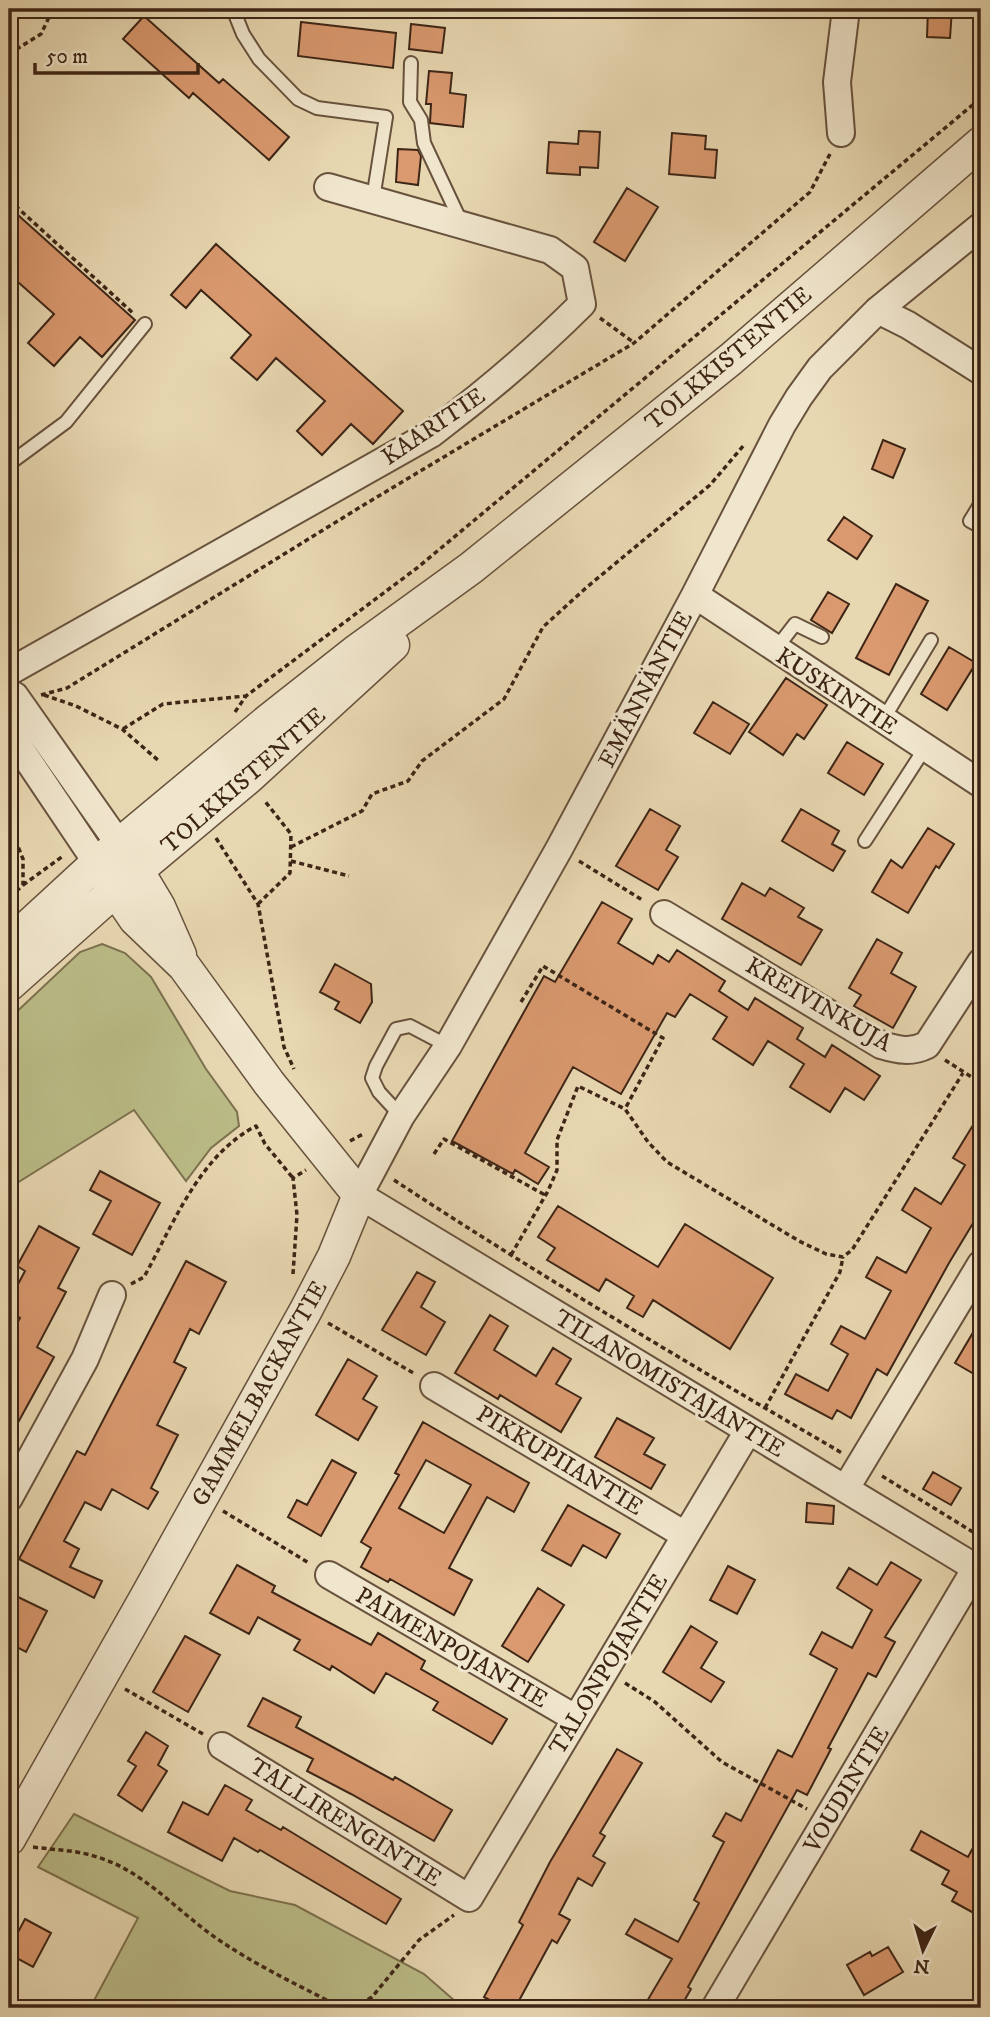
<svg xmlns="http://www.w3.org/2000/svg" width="990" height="2017" font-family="'IM FELL DW Pica',serif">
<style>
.green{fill:#bbbd88;stroke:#7c714f;stroke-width:2}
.building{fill:#da996f;stroke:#3d2516;stroke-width:2;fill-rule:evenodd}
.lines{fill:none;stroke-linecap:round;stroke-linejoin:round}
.service-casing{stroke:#68523d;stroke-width:16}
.minor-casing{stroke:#68523d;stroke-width:30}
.tertiary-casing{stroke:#68523d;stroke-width:35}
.path{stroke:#3d2516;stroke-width:3.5;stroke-dasharray:5 3.5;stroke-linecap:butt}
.service{stroke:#f0e6cd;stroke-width:12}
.minor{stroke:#f0e6cd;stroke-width:26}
.tertiary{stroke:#f0e6cd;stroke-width:32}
.labels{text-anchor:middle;stroke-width:6;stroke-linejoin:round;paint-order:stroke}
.street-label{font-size:24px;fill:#3d2516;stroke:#f0e6cd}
</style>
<rect width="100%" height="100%" fill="#e8d8b2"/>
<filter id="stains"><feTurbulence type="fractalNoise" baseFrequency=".00286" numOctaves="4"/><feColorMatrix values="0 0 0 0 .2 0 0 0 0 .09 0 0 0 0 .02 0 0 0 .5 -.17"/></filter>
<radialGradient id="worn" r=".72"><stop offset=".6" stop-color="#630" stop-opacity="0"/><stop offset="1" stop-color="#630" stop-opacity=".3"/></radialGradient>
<path class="green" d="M 102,944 L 125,953 L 151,977 L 206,1069 L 237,1112 L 239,1126 L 211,1148 L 186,1181 L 134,1110 L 9,1188 L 9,1019 L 80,952 Z
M 74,1814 L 230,1891 L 295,1905 L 424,1974 L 463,2008 L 90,2008 L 138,1918 L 38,1867 Z"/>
<path class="building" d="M 928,9 L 952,9 L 950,38 L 927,37 Z
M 144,16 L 219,83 L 223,79 L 289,137 L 269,160 L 193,93 L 189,98 L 123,39 Z
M 301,22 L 396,33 L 393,68 L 298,56 Z
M 411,24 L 445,28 L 442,53 L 409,49 Z
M 429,71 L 452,73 L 450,93 L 466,95 L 463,127 L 430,123 L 431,104 L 426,104 Z
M 579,131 L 600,132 L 598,168 L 580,167 L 580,175 L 547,173 L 549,142 L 578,144 Z
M 672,133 L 706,136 L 705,149 L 717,150 L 715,178 L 669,174 Z
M 398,149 L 418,150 L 421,156 L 418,185 L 396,182 Z
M 627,188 L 658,207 L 625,261 L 594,242 Z
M 9,207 L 135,320 L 102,357 L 80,337 L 54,366 L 28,343 L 54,314 L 9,274 Z
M 216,244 L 403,411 L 373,444 L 351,424 L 322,455 L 297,431 L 325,401 L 276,358 L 257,380 L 231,358 L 251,335 L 201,290 L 186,308 L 171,295 Z
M 883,440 L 905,449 L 893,478 L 872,469 Z
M 844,517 L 872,536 L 857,559 L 828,540 Z
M 896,584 L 928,601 L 889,675 L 856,658 Z
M 828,592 L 849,604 L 832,633 L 811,620 Z
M 949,647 L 976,663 L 947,710 L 921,694 Z
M 786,678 L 827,705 L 804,739 L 797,734 L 783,755 L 749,732 Z
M 713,702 L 749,724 L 730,754 L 694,733 Z
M 847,742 L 883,764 L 864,795 L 828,773 Z
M 650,809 L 680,826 L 666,850 L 678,857 L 658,890 L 616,866 Z
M 801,809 L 839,831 L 832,844 L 845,851 L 833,871 L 782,841 Z
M 928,828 L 954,844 L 939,868 L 936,866 L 908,913 L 872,892 L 891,860 L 902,868 Z
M 742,883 L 765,896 L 770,888 L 804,908 L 798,917 L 822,930 L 801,965 L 722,919 Z
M 602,902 L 632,919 L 618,943 L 653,964 L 658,955 L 669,962 L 677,950 L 725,981 L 719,991 L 748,1010 L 755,998 L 803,1028 L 797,1039 L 825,1057 L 832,1045 L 880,1076 L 864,1100 L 845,1088 L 830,1112 L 790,1087 L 804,1064 L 768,1041 L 753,1065 L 713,1039 L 727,1017 L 690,994 L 675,1017 L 667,1013 L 621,1094 L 573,1067 L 525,1153 L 549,1167 L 538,1184 L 515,1170 L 513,1174 L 452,1141 L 544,976 L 555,982 Z
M 877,939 L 902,953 L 891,973 L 916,987 L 893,1028 L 854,1006 L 861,995 L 849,988 Z
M 335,964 L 371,984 L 372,1002 L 360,1023 L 335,1009 L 339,1002 L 320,992 Z
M 981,1112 L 981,1210 L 949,1263 L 887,1375 L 877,1369 L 851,1418 L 837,1410 L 832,1419 L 785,1394 L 796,1374 L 828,1391 L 848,1354 L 831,1344 L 841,1326 L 865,1339 L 891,1291 L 866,1277 L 877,1257 L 906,1273 L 931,1228 L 902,1210 L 915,1188 L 941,1204 L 965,1165 L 953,1158 Z
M 100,1171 L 160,1203 L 132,1255 L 93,1234 L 111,1201 L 90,1190 Z
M 558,1206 L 658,1267 L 685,1224 L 773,1278 L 730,1349 L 653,1300 L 643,1317 L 627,1308 L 634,1296 L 606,1279 L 599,1291 L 547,1260 L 555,1248 L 538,1237 Z
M 39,1226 L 79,1248 L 58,1288 L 66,1292 L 37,1347 L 54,1357 L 9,1439 L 9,1339 L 20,1318 L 9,1312 L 9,1301 L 25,1271 L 17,1266 Z
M 186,1261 L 226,1282 L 199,1334 L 190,1329 L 174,1362 L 186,1368 L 157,1425 L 178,1435 L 151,1488 L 158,1492 L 148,1509 L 112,1489 L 101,1510 L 85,1502 L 64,1541 L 79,1549 L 70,1567 L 102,1581 L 94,1598 L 19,1559 L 77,1451 L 85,1455 Z
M 417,1272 L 435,1282 L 421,1307 L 445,1322 L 426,1355 L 382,1330 Z
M 490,1315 L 508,1326 L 494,1350 L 536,1376 L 553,1348 L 571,1359 L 556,1384 L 581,1398 L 561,1432 L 500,1395 L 498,1399 L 455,1373 Z
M 981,1319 L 981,1378 L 955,1363 Z
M 348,1359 L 377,1376 L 363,1399 L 377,1407 L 358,1440 L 316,1415 Z
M 617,1418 L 654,1438 L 644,1454 L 665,1465 L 651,1489 L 595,1457 Z
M 423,1422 L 529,1483 L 514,1512 L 487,1497 L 449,1568 L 472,1580 L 454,1615 L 390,1579 L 388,1582 L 361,1567 L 371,1548 L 361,1542 L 399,1475 L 395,1473 ZM 426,1460 L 471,1485 L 444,1533 L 399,1508 Z
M 332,1460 L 356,1473 L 321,1536 L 288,1517 L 297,1500 L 307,1505 Z
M 933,1472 L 961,1488 L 951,1505 L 923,1489 Z
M 807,1503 L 834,1506 L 833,1524 L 806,1522 Z
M 568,1505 L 620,1534 L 606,1558 L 583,1545 L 571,1566 L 542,1550 Z
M 891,1562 L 921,1580 L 885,1637 L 895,1642 L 876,1677 L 868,1673 L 828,1748 L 831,1749 L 807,1795 L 797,1790 L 688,1987 L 691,1989 L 680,2008 L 643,2008 L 672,1959 L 626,1934 L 635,1919 L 678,1942 L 699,1903 L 694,1900 L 724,1842 L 713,1836 L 726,1813 L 741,1821 L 778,1750 L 792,1757 L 837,1669 L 810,1654 L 822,1632 L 852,1648 L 872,1610 L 837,1588 L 849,1568 L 877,1585 Z
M 237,1565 L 275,1586 L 272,1592 L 371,1645 L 378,1633 L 425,1661 L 421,1669 L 507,1719 L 492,1744 L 433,1710 L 438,1702 L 386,1673 L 374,1693 L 332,1666 L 330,1670 L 294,1650 L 300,1640 L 258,1617 L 249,1634 L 210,1613 Z
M 728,1566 L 755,1580 L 737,1614 L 710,1600 Z
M 538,1588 L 564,1605 L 528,1662 L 502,1646 Z
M 18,1597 L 47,1611 L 26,1652 L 9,1643 L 9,1615 Z
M 691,1626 L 717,1642 L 701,1668 L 724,1682 L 711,1702 L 663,1672 Z
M 185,1636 L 220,1655 L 188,1712 L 153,1692 Z
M 263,1698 L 301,1717 L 296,1727 L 393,1780 L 395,1777 L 452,1810 L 434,1841 L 351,1794 L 307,1771 L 313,1759 L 248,1726 Z
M 146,1732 L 168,1746 L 158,1765 L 167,1771 L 142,1811 L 118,1795 L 136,1766 L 128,1761 Z
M 617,1749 L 642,1763 L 600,1833 L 605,1836 L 593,1856 L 605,1863 L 592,1886 L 578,1878 L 559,1914 L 570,1920 L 557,1943 L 552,1940 L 515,2008 L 504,2008 L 484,1997 L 523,1925 L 519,1922 L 550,1862 Z
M 225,1785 L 252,1800 L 246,1810 L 281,1830 L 283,1827 L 401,1899 L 386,1924 L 260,1850 L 258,1852 L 234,1838 L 222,1861 L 168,1832 L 183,1802 L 208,1815 Z
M 921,1831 L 968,1857 L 981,1833 L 981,1917 L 952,1901 L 957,1892 L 942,1884 L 949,1871 L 911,1850 Z
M 25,1919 L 51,1933 L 33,1967 L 9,1954 L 9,1949 Z
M 888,1947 L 903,1972 L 864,1995 L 847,1965 L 870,1952 L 872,1956 Z"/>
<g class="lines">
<g class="service-casing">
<path id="service" d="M 233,9 L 243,34 L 259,59 L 298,99 L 317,108 L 386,117 L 373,199
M 411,63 L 410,102 L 421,120 L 424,143 L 462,224
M 9,464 L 66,422 L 145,324
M 981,503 L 970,521 L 981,527
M 775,650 L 795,624 L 822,637
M 883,720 L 931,640
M 865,841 L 925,748
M 401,1116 L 379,1092 L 372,1078 L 376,1066 L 396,1029 L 410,1026 L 448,1046"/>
</g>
<g class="minor-casing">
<path id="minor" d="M 841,133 L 837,82 L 846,9
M 981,226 L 878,310 L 820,368 L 799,397 L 782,425 L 695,595 L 559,849 L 448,1046 L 401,1116 L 359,1195 L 981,1571
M 878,310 L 908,325 L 981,371
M 695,595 L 981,784
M 9,672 L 431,434 C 484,394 535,351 582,304 L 575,268 L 550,250 L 328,187
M 9,693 L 15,696 L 119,844
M 9,732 L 97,863
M 664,914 L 881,1045 C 898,1050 911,1053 927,1045 L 981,962
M 434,1386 L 685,1535
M 846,1488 L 981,1264
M 9,1498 L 85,1359 L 112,1295
M 329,1575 L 575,1718
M 222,1746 L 469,1898 L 748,1431
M 715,2008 L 976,1568"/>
</g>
<g class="tertiary-casing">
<path id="tertiary" d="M 128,855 L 159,907 L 180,955
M 9,944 L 97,863 L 270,719 L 355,652 L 471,568 L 731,359 L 981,143
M 9,985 L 138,870 L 249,777 L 393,645
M 9,1839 L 144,1601 L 306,1310 L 334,1256 L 359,1195 L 269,1083 L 184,966 L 135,919 L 97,863"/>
</g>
<path class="path" d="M 9,54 L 41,34 L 53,9
M 9,200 L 134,314
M 600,318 L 633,342
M 41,695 L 67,688 L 362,506 L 634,343 L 810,192 L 830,154
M 44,695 L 76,706 L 122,729 L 159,761
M 235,712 L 246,696 L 417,568 L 981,98
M 123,729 L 163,704 L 246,696
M 9,824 L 23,859 L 23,885 L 9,898
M 216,838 L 258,904 L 284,1047 L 294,1069
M 291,847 L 362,811 L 372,794 L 408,781 L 422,761 L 504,699 L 543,627 L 587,587 L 710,485 L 744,445
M 291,861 L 349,876
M 579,861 L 644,901
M 23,885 L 63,856
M 258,904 L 290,873 L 291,834 L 264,800
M 521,1002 L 543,966 L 663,1038 L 625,1109
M 945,1060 L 981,1083
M 350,1141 L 365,1133
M 434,1154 L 444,1139 L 545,1195
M 394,1180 C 540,1276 691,1365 842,1453
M 511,1255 L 548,1191 L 557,1170 L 557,1140 L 578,1086 L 625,1109 L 648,1142 L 667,1162 L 799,1241 L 826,1254 L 843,1257 L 852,1250 L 963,1073
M 293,1274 L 297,1215 L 293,1178 L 306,1170
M 131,1284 L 144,1277 C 174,1223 199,1156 256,1126 L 265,1144 L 293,1178
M 328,1323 L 415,1374
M 765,1408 L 840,1272 L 843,1257
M 882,1476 L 981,1537
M 223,1511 L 309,1563
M 625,1683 L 655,1702 L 722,1762 L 807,1809
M 125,1689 L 203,1734
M 33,1847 C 55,1850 76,1850 97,1857 C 144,1871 177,1911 216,1938 C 255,1965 300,1986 342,2008
M 353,2008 L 372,1997 L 419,1940 L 454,1915"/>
<use href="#service" class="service"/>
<use href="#minor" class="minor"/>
<use href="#tertiary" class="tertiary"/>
</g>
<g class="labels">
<g class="street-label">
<text transform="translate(728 358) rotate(-40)" y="8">TOLKKISTENTIE</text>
<text transform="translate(433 426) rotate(-34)" y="8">KAARITIE</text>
<text transform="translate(645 689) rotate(-62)" y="8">EMÄNNÄNTIE</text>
<text transform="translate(837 691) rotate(33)" y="8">KUSKINTIE</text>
<text transform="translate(243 780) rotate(-41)" y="8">TOLKKISTENTIE</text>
<text transform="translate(819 1004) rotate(30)" y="8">KREIVINKUJA</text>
<text transform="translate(670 1383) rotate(31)" y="8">TILANOMISTAJANTIE</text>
<text transform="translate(259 1393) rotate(-61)" y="8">GAMMELBACKANTIE</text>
<text transform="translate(560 1460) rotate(31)" y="8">PIKKUPIIANTIE</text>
<text transform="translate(452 1647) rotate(30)" y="8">PAIMENPOJANTIE</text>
<text transform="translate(608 1664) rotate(-59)" y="8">TALONPOJANTIE</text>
<text transform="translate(846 1789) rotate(-59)" y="8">VOUDINTIE</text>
<text transform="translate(346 1822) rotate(32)" y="8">TALLIRENGINTIE</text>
</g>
</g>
<rect width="990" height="2017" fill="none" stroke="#e8d8b2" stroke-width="35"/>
<rect x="10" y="10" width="969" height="1996" fill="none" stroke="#3d2516" stroke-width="3.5"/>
<rect x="18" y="18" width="955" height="1982" fill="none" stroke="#3d2516" stroke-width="2"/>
<g transform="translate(923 1950) rotate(185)" stroke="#f0e6cd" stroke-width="5" paint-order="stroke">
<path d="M0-5L12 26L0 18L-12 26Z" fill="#3d2516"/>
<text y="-10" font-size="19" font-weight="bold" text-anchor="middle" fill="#3d2516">N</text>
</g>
<path d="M35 63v10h163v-10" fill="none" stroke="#3d2516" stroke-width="3.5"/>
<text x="46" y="63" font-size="21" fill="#3d2516" stroke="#f0e6cd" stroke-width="5" paint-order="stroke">50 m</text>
<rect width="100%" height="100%" filter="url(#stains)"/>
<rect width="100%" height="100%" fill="url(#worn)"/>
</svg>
